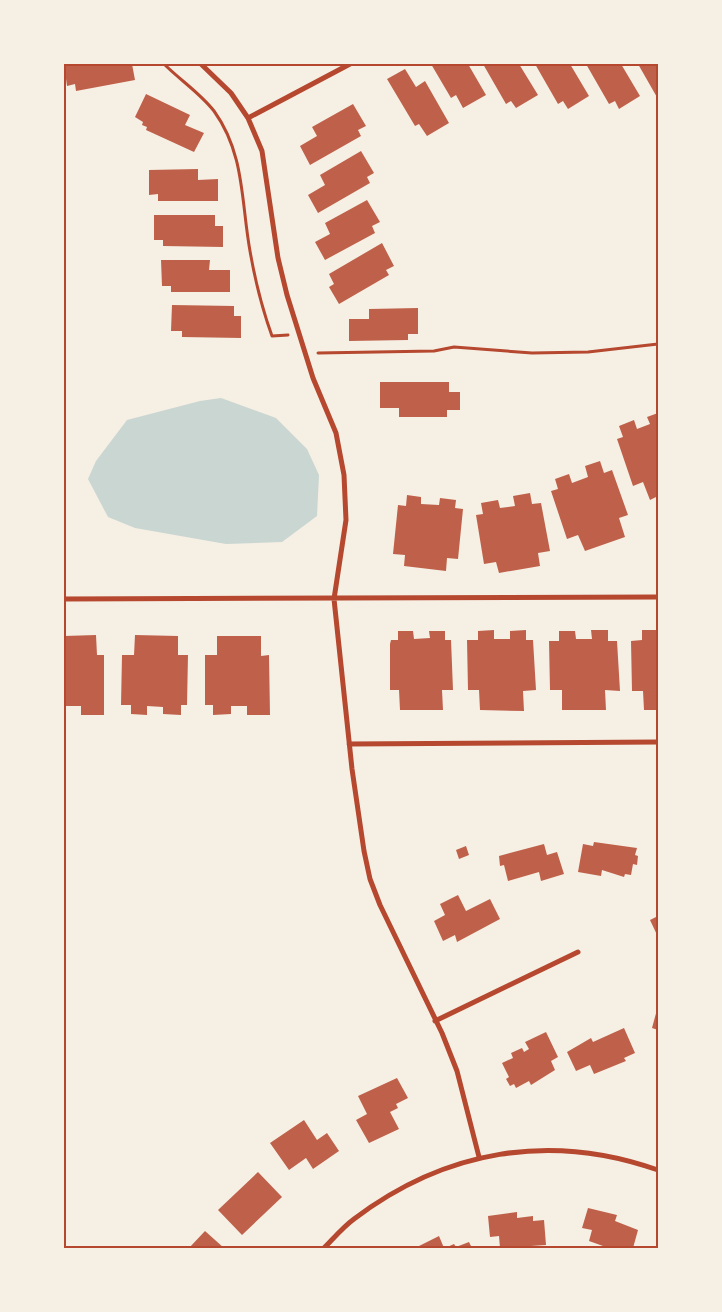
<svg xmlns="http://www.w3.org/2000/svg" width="722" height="1312" font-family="'Nunito Sans',sans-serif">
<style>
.water{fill:#c9d6d2}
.building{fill:#bf614a}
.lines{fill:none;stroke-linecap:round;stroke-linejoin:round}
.path{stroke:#b5482f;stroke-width:3}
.minor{stroke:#b5482f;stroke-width:5}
.neatline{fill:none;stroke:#b5482f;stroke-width:2}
</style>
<rect width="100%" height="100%" fill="#f6efe4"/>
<path class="water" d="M 221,398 L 276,418 L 307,449 L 319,475 L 317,516 L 282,542 L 226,544 L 135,528 L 108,517 L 88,479 L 96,461 L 127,420 L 200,401 Z"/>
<path class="building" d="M 64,64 L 132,64 L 135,80 L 76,91 L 75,84 L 67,86 Z
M 431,64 L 468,64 L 486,95 L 463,108 L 456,95 L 451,98 Z
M 483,64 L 519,64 L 538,95 L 516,108 L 511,101 L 506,104 Z
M 535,64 L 570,64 L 589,96 L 568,109 L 563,101 L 558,104 Z
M 586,64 L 621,64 L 640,96 L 619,109 L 615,101 L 609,104 Z
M 638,64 L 658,64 L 658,99 Z
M 405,69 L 416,87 L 425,81 L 449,123 L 427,136 L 419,124 L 415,126 L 387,79 Z
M 146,94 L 190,115 L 185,125 L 204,133 L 194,152 L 146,130 L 147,127 L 142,125 L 143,122 L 135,117 Z
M 353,104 L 366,126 L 358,130 L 361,136 L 310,165 L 300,146 L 317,136 L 312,127 Z
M 361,151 L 374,173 L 367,177 L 370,183 L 318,213 L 308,195 L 325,185 L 320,175 Z
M 198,169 L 198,180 L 218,179 L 218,201 L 158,201 L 158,194 L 149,195 L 149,170 Z
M 367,200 L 380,222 L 372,226 L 375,233 L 325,260 L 315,242 L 330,234 L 325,223 Z
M 154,215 L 215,215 L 215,226 L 223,226 L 223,247 L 163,246 L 163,240 L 154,240 Z
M 382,243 L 394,266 L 386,270 L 389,275 L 339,304 L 329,287 L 334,284 L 329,274 Z
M 161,260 L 210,260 L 209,270 L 230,270 L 230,292 L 171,292 L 171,286 L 162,286 Z
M 172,305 L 234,306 L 234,316 L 241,316 L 241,338 L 182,337 L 182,331 L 171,331 Z
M 418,308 L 418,334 L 408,334 L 408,340 L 349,341 L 349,319 L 369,319 L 369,309 Z
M 380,382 L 449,382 L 449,392 L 460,392 L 460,410 L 447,410 L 447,417 L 399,417 L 399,408 L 380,408 Z
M 658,413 L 658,496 L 650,500 L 643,482 L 633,486 L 617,439 L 623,437 L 619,426 L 634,420 L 637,429 L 650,424 L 647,417 Z
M 600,461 L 604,473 L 612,470 L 628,515 L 619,518 L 625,537 L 585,551 L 578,535 L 567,539 L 551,491 L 558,489 L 555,479 L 569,474 L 572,483 L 588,477 L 585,466 Z
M 530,493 L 532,504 L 541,503 L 550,551 L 538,553 L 540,566 L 499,573 L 496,562 L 484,564 L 476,515 L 483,514 L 481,503 L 498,500 L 500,508 L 515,506 L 513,496 Z
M 407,495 L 421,497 L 421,504 L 439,505 L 440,498 L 456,500 L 455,508 L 463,509 L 458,559 L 447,558 L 446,571 L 404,566 L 405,555 L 393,554 L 398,505 L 406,506 Z
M 494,630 L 494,639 L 510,639 L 510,631 L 526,630 L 526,640 L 533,640 L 536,690 L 523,691 L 524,711 L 480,710 L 479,690 L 468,690 L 467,640 L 478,640 L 478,631 Z
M 591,630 L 608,630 L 608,641 L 617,641 L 620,691 L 605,690 L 606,710 L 562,710 L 562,690 L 550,690 L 549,641 L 559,641 L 559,631 L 575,631 L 576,639 L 592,639 Z
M 642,630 L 658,630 L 658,710 L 644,710 L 643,691 L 632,691 L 631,641 L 642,640 Z
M 398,631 L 413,631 L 414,639 L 430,638 L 429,631 L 445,631 L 445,640 L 451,640 L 453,690 L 442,690 L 443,710 L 400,710 L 399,690 L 390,690 L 390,644 L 391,640 L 398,640 Z
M 96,635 L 97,655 L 104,655 L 104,715 L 81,715 L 81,706 L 66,706 L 66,715 L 64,715 L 64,636 Z
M 135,635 L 178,636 L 178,655 L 188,655 L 187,705 L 181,705 L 181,715 L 163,714 L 163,707 L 147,706 L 147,715 L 131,714 L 131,705 L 121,705 L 122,655 L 134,655 Z
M 217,636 L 261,636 L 261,656 L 269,655 L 270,715 L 247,715 L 247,706 L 231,706 L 231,714 L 213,715 L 213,705 L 205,705 L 205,655 L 217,655 Z
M 594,842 L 637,848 L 635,855 L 638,856 L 637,865 L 633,864 L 631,875 L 625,874 L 624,877 L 602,870 L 601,876 L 578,872 L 583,844 L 593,846 Z
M 544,844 L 547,855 L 557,852 L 564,874 L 541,881 L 539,872 L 508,881 L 504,865 L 500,866 L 499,856 Z
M 466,846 L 469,855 L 459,859 L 456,850 Z
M 458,895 L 466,911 L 490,899 L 500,919 L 457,942 L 455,935 L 443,941 L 434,921 L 445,915 L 440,904 Z
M 658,916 L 658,937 L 650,920 Z
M 658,1006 L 658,1030 L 652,1028 Z
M 624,1028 L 635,1053 L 624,1058 L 626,1061 L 594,1074 L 590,1065 L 576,1071 L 567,1052 L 591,1038 L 593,1042 Z
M 546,1032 L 558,1057 L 551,1061 L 555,1070 L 531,1085 L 529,1081 L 516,1088 L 514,1084 L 510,1086 L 506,1079 L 509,1077 L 502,1063 L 513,1058 L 511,1053 L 522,1048 L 524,1052 L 529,1049 L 525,1042 Z
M 397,1078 L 408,1098 L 396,1104 L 398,1108 L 390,1112 L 399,1129 L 369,1143 L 356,1120 L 367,1114 L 358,1096 Z
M 304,1120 L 317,1140 L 327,1133 L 339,1151 L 313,1169 L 306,1158 L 289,1170 L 270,1143 Z
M 258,1172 L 282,1197 L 242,1235 L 218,1210 Z
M 588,1208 L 617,1215 L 615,1221 L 638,1230 L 633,1248 L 603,1248 L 603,1246 L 589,1241 L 592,1230 L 582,1228 Z
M 517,1212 L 517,1218 L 533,1216 L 533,1221 L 544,1220 L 546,1245 L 500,1248 L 499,1236 L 490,1237 L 488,1216 Z
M 205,1231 L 224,1248 L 189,1248 Z
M 439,1236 L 444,1248 L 415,1248 Z
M 469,1242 L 472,1248 L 445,1248 L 454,1244 L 456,1247 Z"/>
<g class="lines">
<path class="path" d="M 164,64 C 180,80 200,93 214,111 C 245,154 241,202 250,251 C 255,280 262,308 272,336 L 288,335
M 318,353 L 434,351 L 454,347 L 532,353 L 588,352 L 658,344"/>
<path class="minor" d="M 201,64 L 231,93 L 248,118 L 262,151 L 278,258 L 287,295 L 313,378 L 336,433 L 344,475 L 346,520 L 334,599 L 352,769 L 364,851 L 370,879 L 380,905 L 442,1033 L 457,1071 L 479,1157
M 248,118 L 350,64
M 64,599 L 658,597
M 349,744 L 658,742
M 435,1021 L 578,952
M 324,1248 C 333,1239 343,1227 354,1219 C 445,1150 550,1132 658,1170"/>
</g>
<rect width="722" height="1312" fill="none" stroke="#f6efe4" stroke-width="130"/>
<rect x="65" y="65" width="592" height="1182" class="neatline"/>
</svg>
